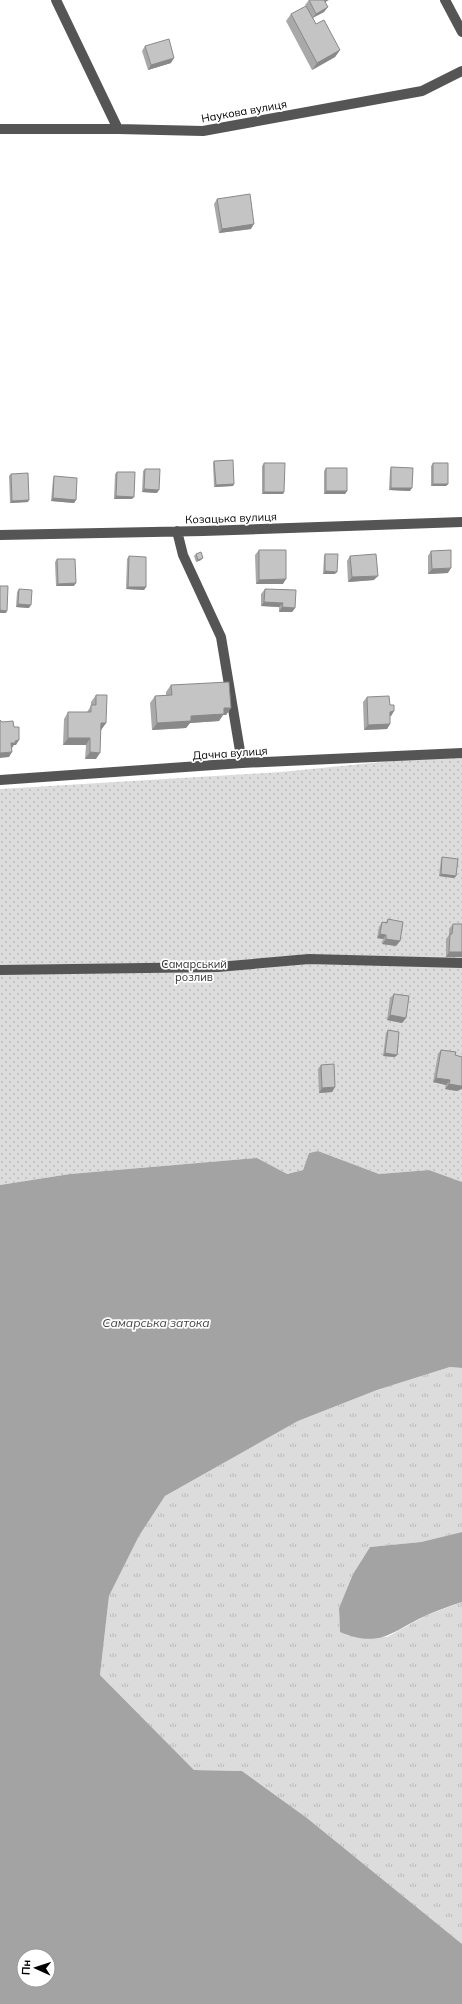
<svg xmlns="http://www.w3.org/2000/svg" width="462" height="2004" font-family="Mulish,sans-serif">
<style>
.grass{fill:url(#grass-tufts)}
.park{fill:url(#park-dots)}
.water{fill:#a3a3a3;fill-rule:evenodd}
.lines{fill:none;stroke-linecap:round;stroke-linejoin:round}
.minor{stroke:#555;stroke-width:10}
.wall{fill:#a9a9a9}
.shaded-wall{fill:#898989}
.building{fill:#c4c4c4;stroke:#898989}
.labels{text-anchor:middle;stroke-width:3.5;stroke-linejoin:round;paint-order:stroke}
.street-label{font-size:11px;fill:#000;stroke:#fff}
.park-label{font-size:11px;fill:#333;stroke:#fff}
.water-label{font-size:12px;font-style:italic;fill:#444;stroke:#fff}
</style>
<defs>
<pattern id="grass-tufts" width="24" height="20" patternUnits="userSpaceOnUse"><rect width="24" height="20" fill="#dcdcdc"/><path d="M3 7l-1-3M5 7V3M7 7l1-3M15 17l-1-3M17 17v-4M19 17l1-3" fill="none" stroke="#bbb"/></pattern>
<pattern id="park-dots" width="8" height="8" patternUnits="userSpaceOnUse"><rect width="8" height="8" fill="#dcdcdc"/><path d="M2 2h.1M6 6h.1" fill="none" stroke="#bbb" stroke-width="1.8" stroke-linecap="round"/></pattern>
</defs>
<rect width="100%" height="100%" fill="#fff"/>
<path class="grass" d="M 450,1367 L 462,1368 L 462,1532 L 421,1542 L 370,1547 L 353,1574 L 339,1608 L 340,1632 L 387,1637 L 427,1615 L 462,1602 L 462,1944 L 307,1818 L 242,1771 L 194,1770 L 100,1675 L 109,1596 L 139,1536 L 165,1496 L 298,1421 L 377,1390 Z"/>
<path class="park" d="M 462,754 L 462,1182 L 429,1170 L 379,1174 L 318,1151 L 309,1153 L 303,1170 L 286,1174 L 257,1158 L 70,1174 L 0,1185 L 0,789 L 281,772 Z"/>
<path class="water" d="M 318,1151 L 379,1174 L 429,1170 L 462,1182 L 462,1368 L 450,1367 L 377,1390 L 298,1421 L 165,1496 L 139,1536 L 109,1596 L 100,1675 L 194,1770 L 242,1771 L 307,1818 L 462,1944 L 462,2004 L 0,2004 L 0,1185 L 70,1174 L 257,1158 L 287,1174 L 303,1170 L 309,1153 ZM 24,1956 L 48,1956 L 48,1980 L 24,1980 Z
M 462,1532 L 462,1602 C 450,1606 438,1610 427,1615 C 392,1631 381,1649 340,1632 L 339,1608 L 353,1574 L 370,1547 L 421,1542 Z"/>
<g class="lines">
<path class="minor" d="M 56,0 L 118,129 L 203,131 L 422,91 L 462,71
M 445,0 L 462,32
M 0,129 L 118,129
M 177,531 L 183,555 L 221,637 L 242,763
M 0,535 L 203,531 L 462,522
M 0,780 L 242,763 L 462,753
M 0,970 L 218,967 L 309,959 L 462,963"/>
</g>
<path class="wall" d="M 309,0 L 325,2 L 324,12 L 313,18 L 316,24 L 340,50 L 335,57 L 312,70 L 286,21 L 291,14 L 306,6 L 305,5 Z
M 145,46 L 171,63 L 148,70 L 142,51 Z
M 217,199 L 251,229 L 219,233 L 214,204 Z
M 214,461 L 234,484 L 233,486 L 214,487 L 213,463 Z
M 264,463 L 284,492 L 283,494 L 262,494 L 262,466 Z
M 433,463 L 448,484 L 446,486 L 431,486 L 431,466 Z
M 391,467 L 410,491 L 389,490 L 390,470 Z
M 326,468 L 347,491 L 345,494 L 324,494 L 324,471 Z
M 145,469 L 157,493 L 142,492 L 143,471 Z
M 117,472 L 132,499 L 114,499 L 115,474 Z
M 11,474 L 28,502 L 10,503 L 9,476 Z
M 54,476 L 76,500 L 74,503 L 51,501 L 53,479 Z
M 259,550 L 283,584 L 256,584 L 255,555 Z
M 431,551 L 448,573 L 428,574 L 428,556 Z
M 196,554 L 201,560 L 196,562 L 194,556 Z
M 325,554 L 335,574 L 323,574 L 324,556 Z
M 129,556 L 146,587 L 144,590 L 126,589 L 127,559 Z
M 350,556 L 374,580 L 348,582 L 347,561 Z
M 57,559 L 74,586 L 56,586 L 55,562 Z
M 19,589 L 29,608 L 16,607 L 17,592 Z
M 265,589 L 295,608 L 292,612 L 279,612 L 279,607 L 261,606 L 261,594 Z
M 171,685 L 231,708 L 226,715 L 223,715 L 219,721 L 190,723 L 186,728 L 152,730 L 150,703 L 155,696 L 166,695 L 166,692 Z
M 96,695 L 106,723 L 101,730 L 96,759 L 85,759 L 86,745 L 63,745 L 64,719 L 68,712 L 87,712 L 91,706 L 91,702 Z
M 367,697 L 390,705 L 394,711 L 391,716 L 390,716 L 390,724 L 387,729 L 364,730 L 363,702 Z
M 442,857 L 456,876 L 454,878 L 439,876 L 441,859 Z
M 388,919 L 400,941 L 396,946 L 382,944 L 383,939 L 377,938 L 379,927 L 382,922 L 386,923 Z
M 453,924 L 462,924 L 462,957 L 446,957 L 446,939 L 449,935 L 449,929 Z
M 394,994 L 406,1018 L 402,1023 L 387,1020 L 390,998 Z
M 388,1030 L 395,1057 L 383,1056 L 386,1033 Z
M 441,1050 L 455,1055 L 457,1091 L 445,1089 L 446,1085 L 433,1082 L 438,1054 Z
M 321,1065 L 335,1087 L 332,1092 L 319,1093 L 318,1069 Z"/>
<path class="shaded-wall" d="M 324,0 L 329,0 L 320,5 Z
M 328,7 L 324,12 L 312,18 L 316,14 Z
M 340,50 L 335,57 L 312,70 L 317,63 Z
M 174,58 L 171,63 L 148,70 L 151,65 Z
M 254,224 L 251,229 L 219,233 L 222,229 Z
M 234,484 L 233,486 L 214,487 L 216,485 Z
M 433,484 L 448,484 L 446,486 L 431,486 Z
M 391,488 L 412,488 L 410,491 L 389,490 Z
M 144,489 L 159,490 L 157,493 L 142,492 Z
M 326,491 L 347,491 L 345,494 L 324,494 Z
M 264,492 L 284,492 L 283,494 L 262,494 Z
M 116,496 L 134,497 L 132,499 L 114,499 Z
M 53,498 L 76,500 L 74,503 L 51,501 Z
M 29,500 L 28,502 L 10,503 L 12,501 Z
M 203,558 L 201,560 L 196,562 L 198,560 Z
M 451,568 L 448,573 L 428,574 L 432,569 Z
M 325,571 L 337,572 L 335,574 L 323,574 Z
M 378,576 L 374,580 L 348,582 L 352,577 Z
M 286,579 L 283,584 L 256,584 L 259,580 Z
M 76,583 L 74,586 L 56,586 L 58,584 Z
M 128,587 L 146,587 L 144,590 L 126,589 Z
M 264,602 L 283,603 L 279,607 L 261,606 Z
M 18,604 L 31,605 L 29,608 L 16,607 Z
M 282,607 L 295,608 L 292,612 L 279,612 Z
M 0,610 L 7,611 L 6,613 L 0,613 Z
M 224,708 L 231,708 L 226,715 L 223,715 L 219,721 L 190,723 L 186,728 L 152,730 L 157,723 L 191,716 Z
M 394,711 L 391,716 L 386,716 L 390,712 Z
M 101,723 L 106,723 L 101,730 L 96,730 Z
M 390,724 L 387,729 L 364,730 L 368,725 Z
M 68,738 L 90,738 L 86,745 L 63,745 Z
M 19,740 L 16,745 L 14,745 L 12,748 L 8,748 L 11,743 L 15,741 Z
M 12,752 L 9,757 L 0,758 L 0,753 Z
M 90,752 L 100,753 L 96,759 L 85,759 Z
M 441,874 L 456,876 L 454,878 L 439,876 Z
M 380,934 L 386,935 L 383,939 L 377,938 Z
M 386,939 L 400,941 L 396,946 L 382,944 Z
M 449,952 L 462,952 L 462,957 L 446,957 Z
M 390,1015 L 406,1018 L 402,1023 L 387,1020 Z
M 385,1053 L 397,1055 L 395,1057 L 383,1056 Z
M 436,1078 L 450,1080 L 446,1085 L 433,1082 Z
M 449,1084 L 462,1086 L 462,1089 L 457,1091 L 445,1089 Z
M 335,1087 L 332,1092 L 319,1093 L 322,1088 Z"/>
<path class="building" d="M 309,0 L 324,0 L 328,7 L 316,14 Z
M 306,6 L 316,24 L 324,20 L 340,50 L 317,63 L 291,14 Z
M 169,39 L 174,58 L 151,65 L 145,46 Z
M 250,194 L 254,224 L 222,229 L 217,199 Z
M 233,460 L 234,484 L 216,485 L 214,461 Z
M 264,463 L 285,463 L 284,492 L 264,492 Z
M 433,463 L 448,463 L 448,484 L 433,484 Z
M 391,467 L 413,468 L 412,488 L 391,488 Z
M 326,468 L 347,468 L 347,491 L 326,491 Z
M 145,469 L 160,469 L 159,490 L 144,489 Z
M 117,472 L 135,472 L 134,497 L 116,496 Z
M 28,473 L 29,500 L 12,501 L 11,474 Z
M 54,476 L 77,478 L 76,500 L 53,498 Z
M 259,550 L 286,550 L 286,579 L 259,580 Z
M 451,550 L 451,568 L 432,569 L 431,551 Z
M 201,552 L 203,558 L 198,560 L 196,554 Z
M 325,554 L 338,554 L 337,572 L 325,571 Z
M 376,554 L 378,576 L 352,577 L 350,556 Z
M 129,556 L 146,557 L 146,587 L 128,587 Z
M 57,559 L 75,559 L 76,583 L 58,584 Z
M 0,586 L 8,586 L 7,611 L 0,610 Z
M 19,589 L 32,590 L 31,605 L 18,604 Z
M 265,589 L 296,590 L 295,608 L 282,607 L 283,603 L 264,602 Z
M 229,682 L 231,708 L 224,708 L 224,714 L 191,716 L 191,721 L 157,723 L 155,696 L 172,695 L 171,685 Z
M 96,695 L 107,695 L 106,723 L 101,723 L 100,753 L 90,752 L 90,738 L 68,738 L 68,712 L 91,712 L 91,705 L 96,705 Z
M 389,696 L 390,705 L 394,705 L 394,711 L 390,712 L 390,724 L 368,725 L 367,697 Z
M 0,720 L 2,722 L 13,721 L 14,727 L 19,727 L 19,740 L 15,741 L 16,743 L 11,743 L 12,752 L 0,753 Z
M 442,857 L 458,859 L 456,876 L 441,874 Z
M 388,919 L 403,922 L 400,941 L 386,939 L 386,935 L 380,934 L 382,922 L 387,923 Z
M 453,924 L 462,924 L 462,952 L 449,952 L 450,934 L 452,934 Z
M 394,994 L 409,996 L 406,1018 L 390,1015 Z
M 388,1030 L 399,1032 L 397,1055 L 385,1053 Z
M 441,1050 L 456,1052 L 455,1055 L 462,1057 L 462,1086 L 461,1086 L 449,1084 L 450,1080 L 436,1078 Z
M 334,1064 L 335,1087 L 322,1088 L 321,1065 Z"/>
<g class="labels">
<g class="street-label">
<text transform="translate(244 111) rotate(-10)" y="4">Наукова вулиця</text>
<text transform="translate(231 518) rotate(-2)" y="4">Козацька вулиця</text>
<text transform="translate(230 753) rotate(-4)" y="4">Дачна вулиця</text>
</g>
<g class="park-label">
<text x="194" y="968">Самарський<tspan x="194" dy="13">розлив</tspan></text>
</g>
<g class="water-label">
<text x="156" y="1327">Самарська затока</text>
</g>
</g>
<g transform="translate(36 1968) rotate(273)"><circle r="19" fill="#ffffff" stroke="#999999"/>
<path d="M0-3L7 15L0 10L-7 15Z" fill="#000000"/>
<text y="-6" font-size="11" font-weight="bold" text-anchor="middle" fill="#000000">Пн</text>
</g>
</svg>
